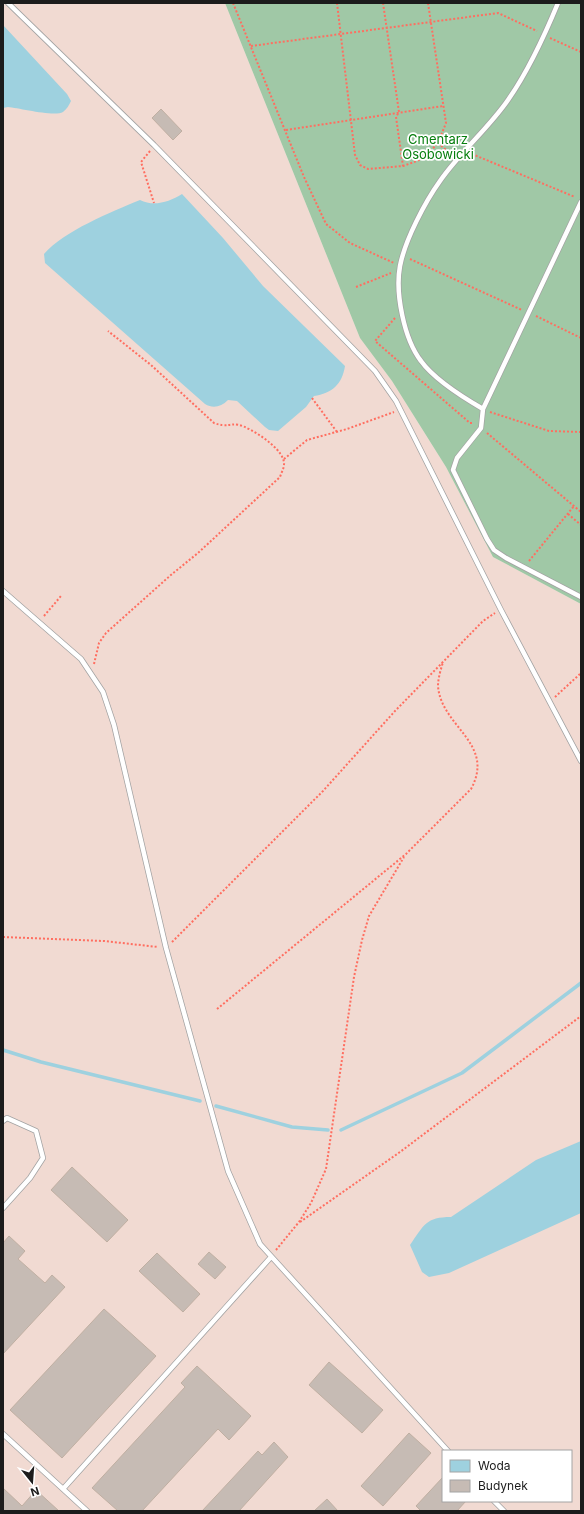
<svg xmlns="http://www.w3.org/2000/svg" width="584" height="1514" font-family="Inter,sans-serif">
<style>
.military{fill:#f1dad2;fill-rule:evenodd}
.cemetery{fill:#a0c8a6}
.water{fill:#9ed1df}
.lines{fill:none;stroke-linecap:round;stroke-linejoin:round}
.stream{stroke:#9ed1df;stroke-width:3.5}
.building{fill:#c6bbb4;stroke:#c0afa2}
.service-casing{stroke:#a3a3a3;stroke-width:6}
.path{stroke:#ff6e60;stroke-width:2;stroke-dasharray:2 2;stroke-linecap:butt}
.service{stroke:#fff;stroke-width:4.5}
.labels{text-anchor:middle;stroke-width:3.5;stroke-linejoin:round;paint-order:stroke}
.park-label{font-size:13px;fill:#057e0d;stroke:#fff}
</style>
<rect width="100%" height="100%" fill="#eee9e0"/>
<path class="military" d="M 3,3 L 225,3 L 360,338 L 392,381 L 446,467 L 493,557 L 581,604 L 581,1511 L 3,1511 ZM 443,1451 L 571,1451 L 571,1501 L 443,1501 Z"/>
<path class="cemetery" d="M 225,3 L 581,3 L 581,604 L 493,557 L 446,467 L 392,381 L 360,338 Z"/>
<path class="water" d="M 3,25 L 67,94 L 71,101 C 69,105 67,109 63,112 C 54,117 19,108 8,107 L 3,108 Z
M 182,194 L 223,238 L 263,286 L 345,366 C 342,385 332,393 314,396 L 306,407 L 278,431 L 269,430 L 265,427 L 237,401 L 228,400 C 221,407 213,409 205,404 L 45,263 L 44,254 C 64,231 111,212 140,200 C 154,207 169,202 182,194 Z
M 581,1141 L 581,1213 L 449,1273 L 429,1277 L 422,1272 L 410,1245 C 424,1225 426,1217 451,1217 L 536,1160 Z"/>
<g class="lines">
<path class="stream" d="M 3,1050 L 41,1062 L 200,1101
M 216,1106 L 292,1127 L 328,1130
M 341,1130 L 462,1073 L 581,983"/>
</g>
<path class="building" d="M 161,109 L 182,131 L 173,140 L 152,118 Z
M 72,1167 L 128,1220 L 107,1242 L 51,1190 Z
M 9,1236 L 25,1251 L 18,1259 L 45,1283 L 52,1275 L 65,1287 L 3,1354 L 3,1243 Z
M 209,1252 L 226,1267 L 215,1279 L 198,1264 Z
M 157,1253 L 200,1294 L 183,1312 L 139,1271 Z
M 104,1309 L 156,1356 L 62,1458 L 10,1410 Z
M 329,1362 L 383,1410 L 362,1433 L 309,1385 Z
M 197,1366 L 251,1416 L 229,1440 L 218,1429 L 142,1511 L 118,1511 L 92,1488 L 185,1387 L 181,1383 Z
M 409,1433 L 431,1453 L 383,1506 L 361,1486 Z
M 274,1442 L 288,1457 L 239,1511 L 202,1511 L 258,1451 L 262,1455 Z
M 443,1477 L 443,1501 L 466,1501 L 457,1511 L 421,1511 L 416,1506 Z
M 3,1488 L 22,1506 L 36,1490 L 59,1511 L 3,1511 Z
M 327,1499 L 338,1511 L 314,1511 Z"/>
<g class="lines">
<g class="service-casing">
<path id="service" d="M 8,3 L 154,145 L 375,371 L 396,401 L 501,610 L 581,761
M 581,202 L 483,409 L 481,428 L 457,458 L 453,470 L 487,539 L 494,550 L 506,558 L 581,597
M 483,409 C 464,398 434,379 421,361 C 404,339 395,293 400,266 C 405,240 425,202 440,181 C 460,152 488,129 508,100 C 529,70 544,37 558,3
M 3,591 L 81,659 L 103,692 L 114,725 L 166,948 L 228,1171 L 260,1244 L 448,1451
M 3,1121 L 7,1118 L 36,1131 L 43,1158 L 30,1178 L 3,1208
M 3,1434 L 87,1511
M 63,1489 L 271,1257
M 494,1501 L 504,1511"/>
</g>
<path class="path" d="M 233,3 L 304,177 L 326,224 L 350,243 L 394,263
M 337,3 L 355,155 L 360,165 L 368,169 L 403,166 L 417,161 L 426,156 L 438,143 L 446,123 L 428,3
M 383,3 L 399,112 L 396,117 L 403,166
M 550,38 L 581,52
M 251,46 L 498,13 L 537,31
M 286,130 L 443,106
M 438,143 L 451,154
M 150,151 L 141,162 L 154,203
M 472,154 L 575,197
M 410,259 L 522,310
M 356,287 L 391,273
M 536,316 L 581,338
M 395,318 L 375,341 L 470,423 L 473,423
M 312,398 L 337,432
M 490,412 L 549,431 L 581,432
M 487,433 L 581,512
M 284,459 L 307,440 L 347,429 L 394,412
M 568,514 L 581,525
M 529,561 L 574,506
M 44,616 L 61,596
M 94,664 L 99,643 L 106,633 L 172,574 L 198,553 L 280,477 C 282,471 286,465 283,459 C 279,446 251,428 239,425 C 229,423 228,428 214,423 L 151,365 L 108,331
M 555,697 L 581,673
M 3,937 L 104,941 L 158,947
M 172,942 L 323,791 L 395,711 L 483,621 L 495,613
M 217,1009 L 406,854 L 471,789 C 496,743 441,727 438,686 C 438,678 441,669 443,662
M 300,1222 L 400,1152 L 581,1016
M 276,1250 L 299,1222 L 311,1203 L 326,1169 L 354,977 L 362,940 L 369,916 L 404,857"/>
<use href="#service" class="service"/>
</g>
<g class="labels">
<g class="park-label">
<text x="438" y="144">Cmentarz<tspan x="438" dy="15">Osobowicki</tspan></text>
</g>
</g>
<rect width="584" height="1514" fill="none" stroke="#1c1c1c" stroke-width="8"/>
<rect x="442" y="1450" width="130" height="52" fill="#ffffff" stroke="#a4a4a4"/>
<rect x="450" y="1460" width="20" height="12" fill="#9ed1df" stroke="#a4a4a4"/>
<text x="478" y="1470" font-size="12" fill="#1c1c1c">Woda</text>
<rect x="450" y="1480" width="20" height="12" fill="#c6bbb4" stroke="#a4a4a4"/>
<text x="478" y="1490" font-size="12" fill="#1c1c1c">Budynek</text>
<g transform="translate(32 1482) rotate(163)" stroke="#ffffff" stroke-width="3" paint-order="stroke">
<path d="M0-3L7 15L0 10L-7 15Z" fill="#1c1c1c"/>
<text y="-6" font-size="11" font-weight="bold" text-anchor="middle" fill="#1c1c1c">N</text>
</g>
</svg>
